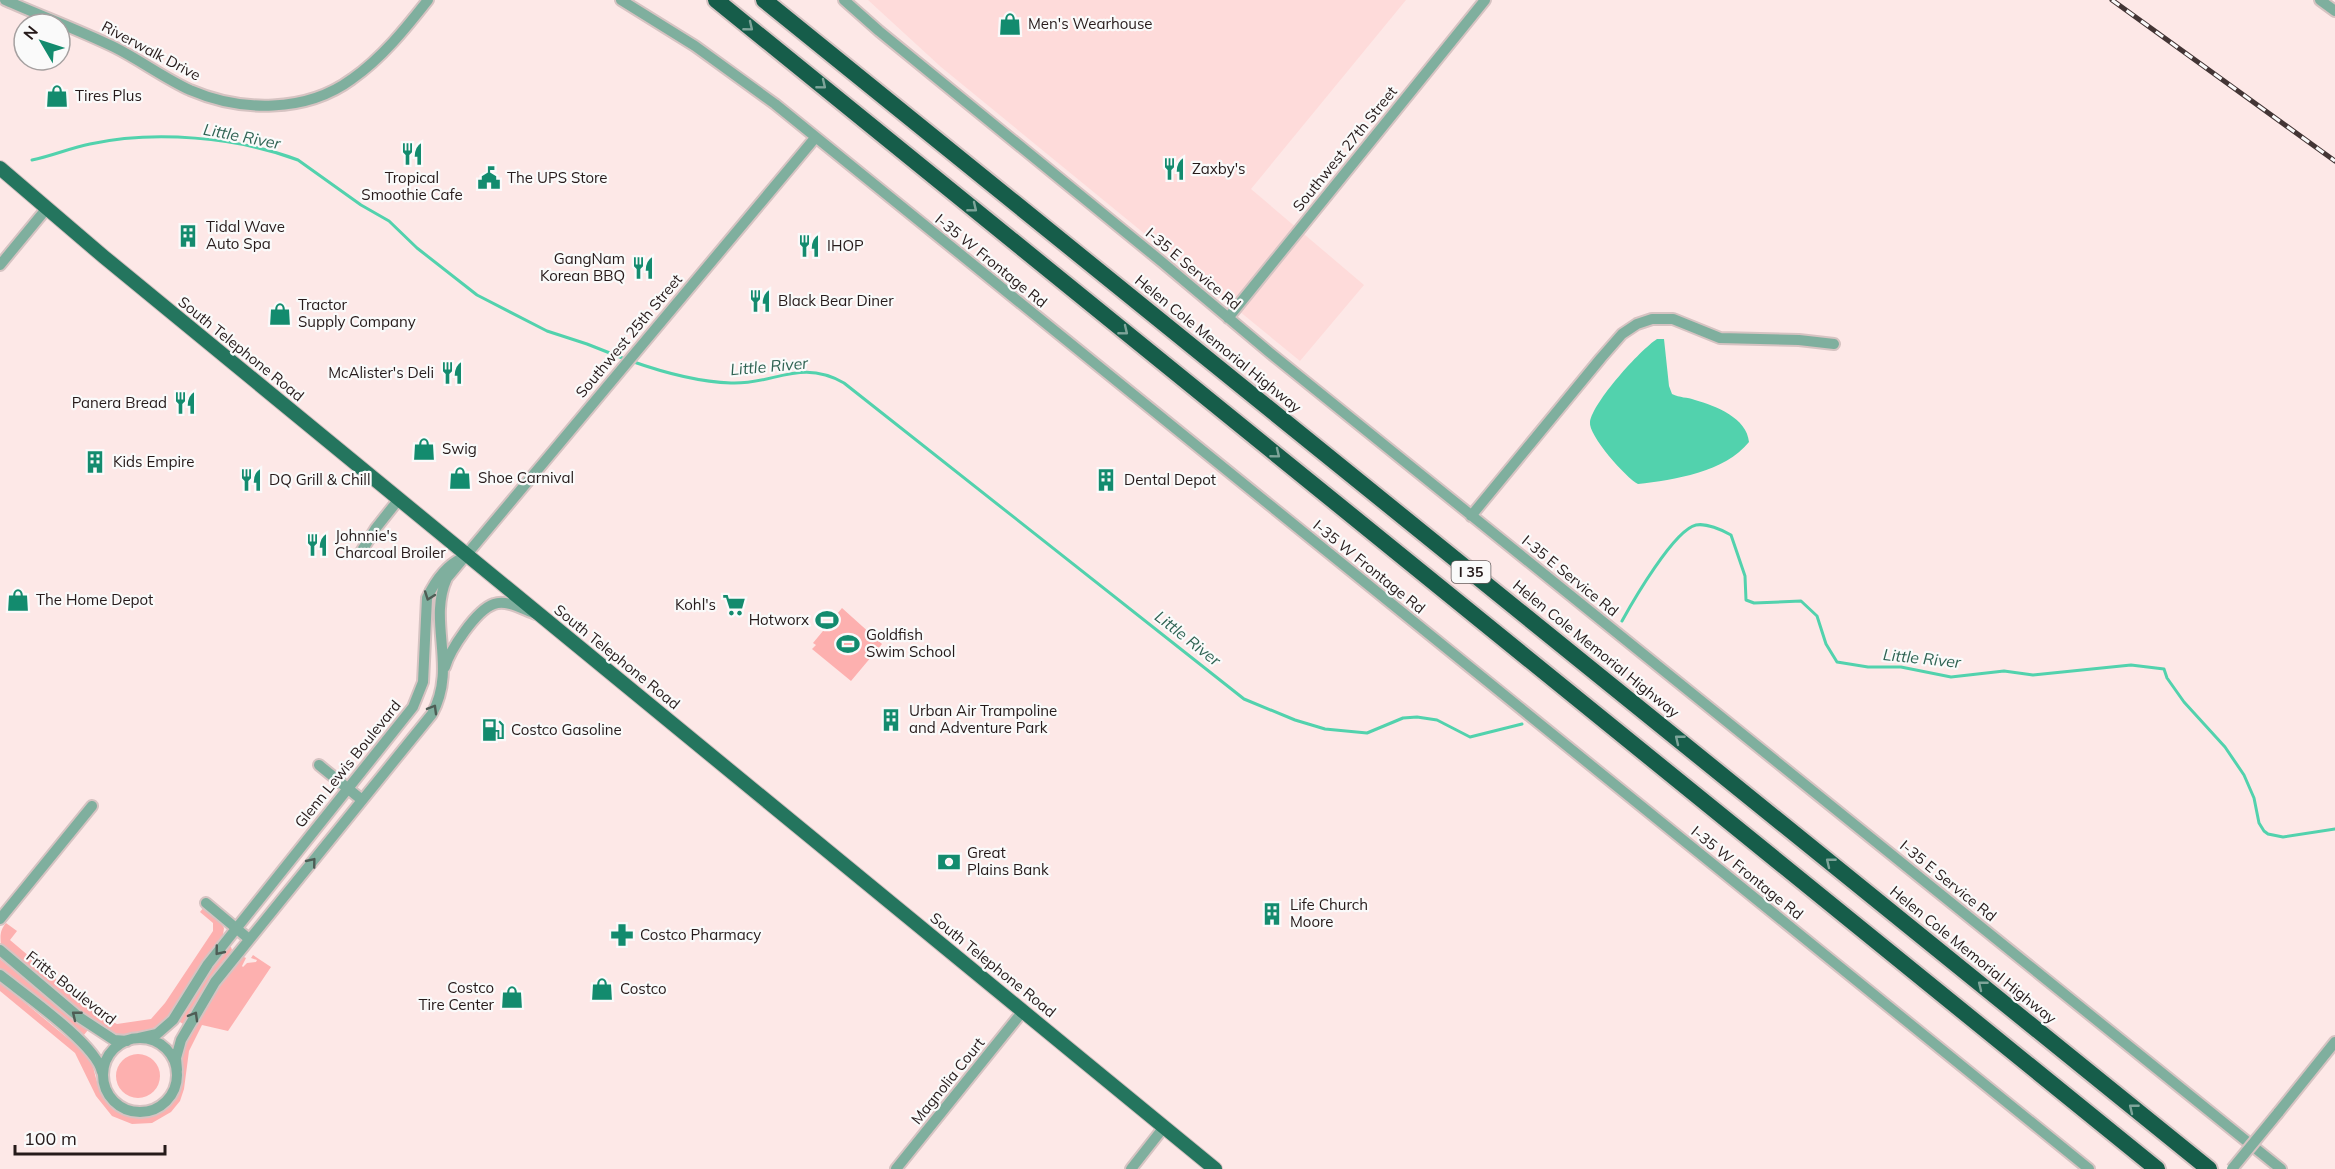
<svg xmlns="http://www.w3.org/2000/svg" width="2335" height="1169" font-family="Mulish,sans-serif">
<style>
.built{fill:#fedbda}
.green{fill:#fdb0af}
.water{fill:#52d2ad}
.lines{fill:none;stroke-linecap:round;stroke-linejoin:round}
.stream{stroke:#52d2ad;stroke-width:3}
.minor-casing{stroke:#d6c3c2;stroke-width:14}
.major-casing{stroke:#d6c3c2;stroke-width:16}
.highway-casing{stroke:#d6c3c2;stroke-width:20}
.minor{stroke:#7faf9e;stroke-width:10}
.major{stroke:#24755e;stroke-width:14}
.highway{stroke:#165d4a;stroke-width:16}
.rail-casing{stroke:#433535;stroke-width:5}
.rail{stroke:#fafafa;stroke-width:3;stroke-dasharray:9;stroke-linecap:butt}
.minor-bridge-casing{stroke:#d6c3c2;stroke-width:14;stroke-linecap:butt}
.minor-bridge{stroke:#7faf9e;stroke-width:10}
.oneway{stroke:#7da499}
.oneway2{stroke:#4e5d55}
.labels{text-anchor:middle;stroke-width:4.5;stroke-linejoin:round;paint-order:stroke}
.shield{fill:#fafafa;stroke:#665d5d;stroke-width:1.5}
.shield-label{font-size:14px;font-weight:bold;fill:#261a1a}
.poi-label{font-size:15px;fill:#261a1a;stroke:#fafafa;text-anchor:start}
.street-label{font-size:15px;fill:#261a1a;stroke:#fafafa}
.water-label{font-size:16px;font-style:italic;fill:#2f6353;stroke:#fafafa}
</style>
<rect width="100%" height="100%" fill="#fde8e7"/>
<path class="built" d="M 868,0 L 1406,0 L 1251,189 L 1364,285 L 1300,361 L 941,67 Z"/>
<path class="green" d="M 842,608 L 882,644 L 851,681 L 812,649 L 816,645 L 813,643 Z
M 204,907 L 221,923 L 224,928 L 223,935 L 206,957 L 166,1019 C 151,1033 125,1042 106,1031 C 96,1026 88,1017 80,1011 C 53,990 28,966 1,945 C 0,936 0,930 6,923 L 17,931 L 10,940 L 95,1012 L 117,1024 L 151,1019 L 165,1003 L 213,931 L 213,923 L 200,912 Z
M 227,946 L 231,947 L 232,950 L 214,973 L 183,1024 L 177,1020 L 215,962 Z
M 253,955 L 271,967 L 228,1031 L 202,1025 L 189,1051 L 184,1089 L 180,1101 L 171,1112 L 152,1123 L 132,1124 L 112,1116 L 96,1096 L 75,1053 L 0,991 L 0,982 L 88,1055 C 95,1067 95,1080 101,1093 C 109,1112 130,1122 150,1116 C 162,1112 171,1104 176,1093 C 184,1077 176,1059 183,1043 C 198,1012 221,984 242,956 L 246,958 L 242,966 L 243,967 L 247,963 L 256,962 L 257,960 L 251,958 Z
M 0,959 L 88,1030 L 83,1036 L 0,968 Z
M116 1076a22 22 0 1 1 44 0a22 22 0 1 1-44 0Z"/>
<path class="water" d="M 1657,339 L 1664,339 L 1669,386 L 1672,394 C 1680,398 1687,397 1695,400 C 1716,406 1747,418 1749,442 C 1725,472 1674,480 1638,484 C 1626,478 1588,435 1590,422 C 1593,402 1640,350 1657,339 Z"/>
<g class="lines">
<path class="stream" d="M 32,160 C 52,156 70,148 90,144 C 154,130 237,137 298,160 L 361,205 L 389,221 L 417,248 L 477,295 L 547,331 L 587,344 L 625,359
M 631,361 C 662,372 698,382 731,383 C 774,385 800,358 844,383 L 1244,699 L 1295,720 L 1325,729 L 1367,733 L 1403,718 L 1417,717 L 1437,720 L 1470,737 L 1522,724
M 1622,621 C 1633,601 1674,530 1696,525 C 1706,523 1722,530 1731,535 L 1745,576 L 1746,600 L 1754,603 L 1801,601 L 1817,616 L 1826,644 L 1837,662 L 1868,667 L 1901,667 L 1951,677 L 2004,671 L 2033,675 L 2131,665 L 2164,669 L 2167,678 L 2184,702 L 2225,747 L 2244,775 L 2254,798 L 2259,823 L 2264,831 L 2268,834 L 2283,837 L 2335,829"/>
<g class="minor-casing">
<path id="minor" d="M 5,0 C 41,16 79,30 114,47 C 140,60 164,78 190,90 C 241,112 306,113 352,79 C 382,58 406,28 428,0
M 621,0 L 695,46 L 775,104 L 2089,1169
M 844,0 L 879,31 L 1162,262 L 1269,352 L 2281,1169
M 2320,0 L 2335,11
M 0,265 L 47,208
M 1228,318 L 1485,0
M 1471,516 L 1601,358 L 1622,334 L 1637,324 L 1652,319 L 1673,319 L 1720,338 L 1799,340 L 1834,344
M 361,552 L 376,528 L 399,499
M 445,667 C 450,650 476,610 494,604 C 507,599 524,610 536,614
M 319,765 L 362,800
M 206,903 L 249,939
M 0,919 L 92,806
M 0,950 L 79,1017 L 114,1040 L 127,1041
M 0,975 C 25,995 96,1044 102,1072
M103 1075a37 37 0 1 1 74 0a37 37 0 1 1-74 0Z
M 139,1038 L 157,1034 L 173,1020 L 208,964 L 413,707 L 423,682 L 427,598 C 435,581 445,566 462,558
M 177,1070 L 176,1058 L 181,1040 L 215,982 L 432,714 C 458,666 427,622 447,578 L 815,138
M 2278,1113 L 2335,1042
M 896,1169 L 1023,1011
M 1131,1169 L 1164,1127"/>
</g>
<g class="major-casing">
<path id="major" d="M 0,168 L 104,257 L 1215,1169"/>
</g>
<g class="highway-casing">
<path id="highway" d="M 716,0 L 2157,1169
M 764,0 L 2209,1169"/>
</g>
<use href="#minor" class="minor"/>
<use href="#major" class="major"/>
<use href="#highway" class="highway"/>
<g class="rail-casing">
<path id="rail" d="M 2112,0 L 2335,161"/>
</g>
<use href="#rail" class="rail"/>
<g class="minor-bridge-casing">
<path id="minor-bridge" d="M 2232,1169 L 2278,1113"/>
</g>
<use href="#minor-bridge" class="minor-bridge"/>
</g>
<defs><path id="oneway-chevron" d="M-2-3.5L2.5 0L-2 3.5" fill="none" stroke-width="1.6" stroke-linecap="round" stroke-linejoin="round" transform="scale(1.5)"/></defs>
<g class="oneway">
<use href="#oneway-chevron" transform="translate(749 27) rotate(39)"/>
<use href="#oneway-chevron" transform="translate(822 85) rotate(39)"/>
<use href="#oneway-chevron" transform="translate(973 208) rotate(39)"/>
<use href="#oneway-chevron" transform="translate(1124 331) rotate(39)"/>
<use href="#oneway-chevron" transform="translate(1276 454) rotate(39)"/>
<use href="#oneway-chevron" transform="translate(1679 739) rotate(-141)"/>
<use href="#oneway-chevron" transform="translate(1830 862) rotate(-141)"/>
<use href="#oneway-chevron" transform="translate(1982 985) rotate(-141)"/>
<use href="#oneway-chevron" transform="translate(2133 1108) rotate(-141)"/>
</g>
<g class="oneway2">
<use href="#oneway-chevron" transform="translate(429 596) rotate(110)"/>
<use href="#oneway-chevron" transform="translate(433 709) rotate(-60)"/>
<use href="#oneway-chevron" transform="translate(312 862) rotate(-51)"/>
<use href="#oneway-chevron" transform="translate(219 951) rotate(129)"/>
<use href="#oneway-chevron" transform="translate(76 1015) rotate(-141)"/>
<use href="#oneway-chevron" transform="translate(194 1016) rotate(-60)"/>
</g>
<defs>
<g id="shop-bare" transform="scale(1.8)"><path d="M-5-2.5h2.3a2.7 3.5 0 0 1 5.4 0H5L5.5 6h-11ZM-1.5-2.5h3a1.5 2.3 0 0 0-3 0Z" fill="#138b6e" stroke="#fafafa" stroke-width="2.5" paint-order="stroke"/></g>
<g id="restaurant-bare" transform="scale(1.8)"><path d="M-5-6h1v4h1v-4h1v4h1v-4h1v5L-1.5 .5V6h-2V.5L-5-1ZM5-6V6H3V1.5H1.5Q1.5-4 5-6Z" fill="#138b6e" stroke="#fafafa" stroke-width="2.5" paint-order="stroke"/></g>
<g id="civic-bare" transform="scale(1.8)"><path d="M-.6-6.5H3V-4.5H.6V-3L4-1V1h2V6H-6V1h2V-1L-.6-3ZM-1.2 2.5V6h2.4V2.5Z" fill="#138b6e" stroke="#fafafa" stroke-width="2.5" paint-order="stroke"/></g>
<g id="building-bare" transform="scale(1.8)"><path d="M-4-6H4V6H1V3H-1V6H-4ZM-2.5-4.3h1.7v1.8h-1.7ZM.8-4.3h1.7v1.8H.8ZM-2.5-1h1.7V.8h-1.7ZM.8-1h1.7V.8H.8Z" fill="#138b6e" stroke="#fafafa" stroke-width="2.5" paint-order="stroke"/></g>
<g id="supermarket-bare" transform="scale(1.8)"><path d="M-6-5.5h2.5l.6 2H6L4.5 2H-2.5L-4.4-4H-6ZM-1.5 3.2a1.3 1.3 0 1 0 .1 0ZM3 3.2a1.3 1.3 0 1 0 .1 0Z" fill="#138b6e" stroke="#fafafa" stroke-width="2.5" paint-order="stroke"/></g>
<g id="stadium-bare" transform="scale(1.8)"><path d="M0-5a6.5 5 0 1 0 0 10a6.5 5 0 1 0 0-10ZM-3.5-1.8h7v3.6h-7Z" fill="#138b6e" stroke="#fafafa" stroke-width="2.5" paint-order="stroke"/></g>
<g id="fuel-bare" transform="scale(1.8)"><path d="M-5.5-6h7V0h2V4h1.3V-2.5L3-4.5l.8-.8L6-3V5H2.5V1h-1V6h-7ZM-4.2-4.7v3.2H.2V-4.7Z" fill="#138b6e" stroke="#fafafa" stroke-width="2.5" paint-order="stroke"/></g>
<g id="bank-bare" transform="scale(1.8)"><path d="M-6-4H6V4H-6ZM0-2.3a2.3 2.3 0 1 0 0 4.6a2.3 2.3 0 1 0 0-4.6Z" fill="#138b6e" stroke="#fafafa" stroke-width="2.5" paint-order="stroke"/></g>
<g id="pharmacy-bare" transform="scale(1.8)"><path d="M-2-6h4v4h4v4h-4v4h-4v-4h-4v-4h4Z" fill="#138b6e" stroke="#fafafa" stroke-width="2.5" paint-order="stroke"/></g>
</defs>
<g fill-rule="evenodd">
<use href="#shop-bare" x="1010" y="24"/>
<use href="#shop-bare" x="57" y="96"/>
<use href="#restaurant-bare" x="412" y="154"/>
<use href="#restaurant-bare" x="1174" y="169"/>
<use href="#civic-bare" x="489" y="178"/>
<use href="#building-bare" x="188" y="236"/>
<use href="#restaurant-bare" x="809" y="246"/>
<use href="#restaurant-bare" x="643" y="268"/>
<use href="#restaurant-bare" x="760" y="301"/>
<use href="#shop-bare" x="280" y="314"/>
<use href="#restaurant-bare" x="452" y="373"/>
<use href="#restaurant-bare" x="185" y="403"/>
<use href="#shop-bare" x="424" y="449"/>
<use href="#building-bare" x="95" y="462"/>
<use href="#shop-bare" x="460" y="478"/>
<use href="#restaurant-bare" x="251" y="480"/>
<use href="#building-bare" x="1106" y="480"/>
<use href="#restaurant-bare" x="317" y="545"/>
<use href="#shop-bare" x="18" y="600"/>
<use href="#supermarket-bare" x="734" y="605"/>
<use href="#stadium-bare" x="827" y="620"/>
<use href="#stadium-bare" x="848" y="644"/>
<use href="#building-bare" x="891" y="720"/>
<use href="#fuel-bare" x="493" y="730"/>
<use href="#bank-bare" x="949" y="862"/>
<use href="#building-bare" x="1272" y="914"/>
<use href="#pharmacy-bare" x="622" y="935"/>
<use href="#shop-bare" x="602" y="989"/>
<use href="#shop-bare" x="512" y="997"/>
</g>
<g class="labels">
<rect class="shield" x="1451.5" y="561" width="39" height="22" rx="4.5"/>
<g class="shield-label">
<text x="1471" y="577">I 35</text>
</g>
<g class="poi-label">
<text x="1028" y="29">Men's Wearhouse</text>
<text x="75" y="101">Tires Plus</text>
<text x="1192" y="174">Zaxby's</text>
<text x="412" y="183" text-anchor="middle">Tropical<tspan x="412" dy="17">Smoothie Cafe</tspan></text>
<text x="507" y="183">The UPS Store</text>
<text x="206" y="232">Tidal Wave<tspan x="206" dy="17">Auto Spa</tspan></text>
<text x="827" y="251">IHOP</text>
<text x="625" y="264" text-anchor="end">GangNam<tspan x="625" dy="17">Korean BBQ</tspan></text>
<text x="778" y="306">Black Bear Diner</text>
<text x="298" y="310">Tractor<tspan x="298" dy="17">Supply Company</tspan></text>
<text x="434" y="378" text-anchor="end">McAlister's Deli</text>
<text x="167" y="408" text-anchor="end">Panera Bread</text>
<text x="442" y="454">Swig</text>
<text x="113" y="467">Kids Empire</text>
<text x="478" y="483">Shoe Carnival</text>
<text x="269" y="485">DQ Grill &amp; Chill</text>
<text x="1124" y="485">Dental Depot</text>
<text x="335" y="541">Johnnie's<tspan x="335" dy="17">Charcoal Broiler</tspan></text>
<text x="36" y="605">The Home Depot</text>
<text x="716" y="610" text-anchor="end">Kohl's</text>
<text x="809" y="625" text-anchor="end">Hotworx</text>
<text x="866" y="640">Goldfish<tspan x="866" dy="17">Swim School</tspan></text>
<text x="909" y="716">Urban Air Trampoline<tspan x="909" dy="17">and Adventure Park</tspan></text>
<text x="511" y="735">Costco Gasoline</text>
<text x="967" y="858">Great<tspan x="967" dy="17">Plains Bank</tspan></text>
<text x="1290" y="910">Life Church<tspan x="1290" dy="17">Moore</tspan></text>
<text x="640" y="940">Costco Pharmacy</text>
<text x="494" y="993" text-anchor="end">Costco<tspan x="494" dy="17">Tire Center</tspan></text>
<text x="620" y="994">Costco</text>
</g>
<g class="street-label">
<text transform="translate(151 51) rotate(28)" y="5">Riverwalk Drive</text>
<text transform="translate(1345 149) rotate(-51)" y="5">Southwest 27th Street</text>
<text transform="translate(991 261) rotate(39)" y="5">I-35 W Frontage Rd</text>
<text transform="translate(1193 269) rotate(40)" y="5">I-35 E Service Rd</text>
<text transform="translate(629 336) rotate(-50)" y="5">Southwest 25th Street</text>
<text transform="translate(1218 344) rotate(39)" y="5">Helen Cole Memorial Highway</text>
<text transform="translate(241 349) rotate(39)" y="5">South Telephone Road</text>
<text transform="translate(1369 567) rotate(39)" y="5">I-35 W Frontage Rd</text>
<text transform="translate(1570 576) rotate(39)" y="5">I-35 E Service Rd</text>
<text transform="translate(1596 649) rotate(39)" y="5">Helen Cole Memorial Highway</text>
<text transform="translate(617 657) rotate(39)" y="5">South Telephone Road</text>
<text transform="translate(348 764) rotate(-51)" y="5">Glenn Lewis Boulevard</text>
<text transform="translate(1747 873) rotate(39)" y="5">I-35 W Frontage Rd</text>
<text transform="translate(1948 881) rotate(39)" y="5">I-35 E Service Rd</text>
<text transform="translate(1973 955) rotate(39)" y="5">Helen Cole Memorial Highway</text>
<text transform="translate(993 965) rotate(39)" y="5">South Telephone Road</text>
<text transform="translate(71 988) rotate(38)" y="5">Fritts Boulevard</text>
<text transform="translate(948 1081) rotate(-51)" y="5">Magnolia Court</text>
</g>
<g class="water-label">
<text transform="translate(242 136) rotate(11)" y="6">Little River</text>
<text transform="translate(769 366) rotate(-5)" y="6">Little River</text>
<text transform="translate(1188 638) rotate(38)" y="6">Little River</text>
<text transform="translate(1922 658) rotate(6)" y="6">Little River</text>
</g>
</g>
<g transform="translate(42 42) rotate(309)"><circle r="28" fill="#fafafa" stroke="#a5a0a0" stroke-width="1.5"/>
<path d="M0-4.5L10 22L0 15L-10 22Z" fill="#138b6e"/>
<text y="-9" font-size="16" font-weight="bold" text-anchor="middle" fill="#261a1a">N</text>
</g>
<path d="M15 1145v9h150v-9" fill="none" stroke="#261a1a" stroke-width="3"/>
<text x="24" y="1145" font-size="18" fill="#261a1a" stroke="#fafafa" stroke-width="4.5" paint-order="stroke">100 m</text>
</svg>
